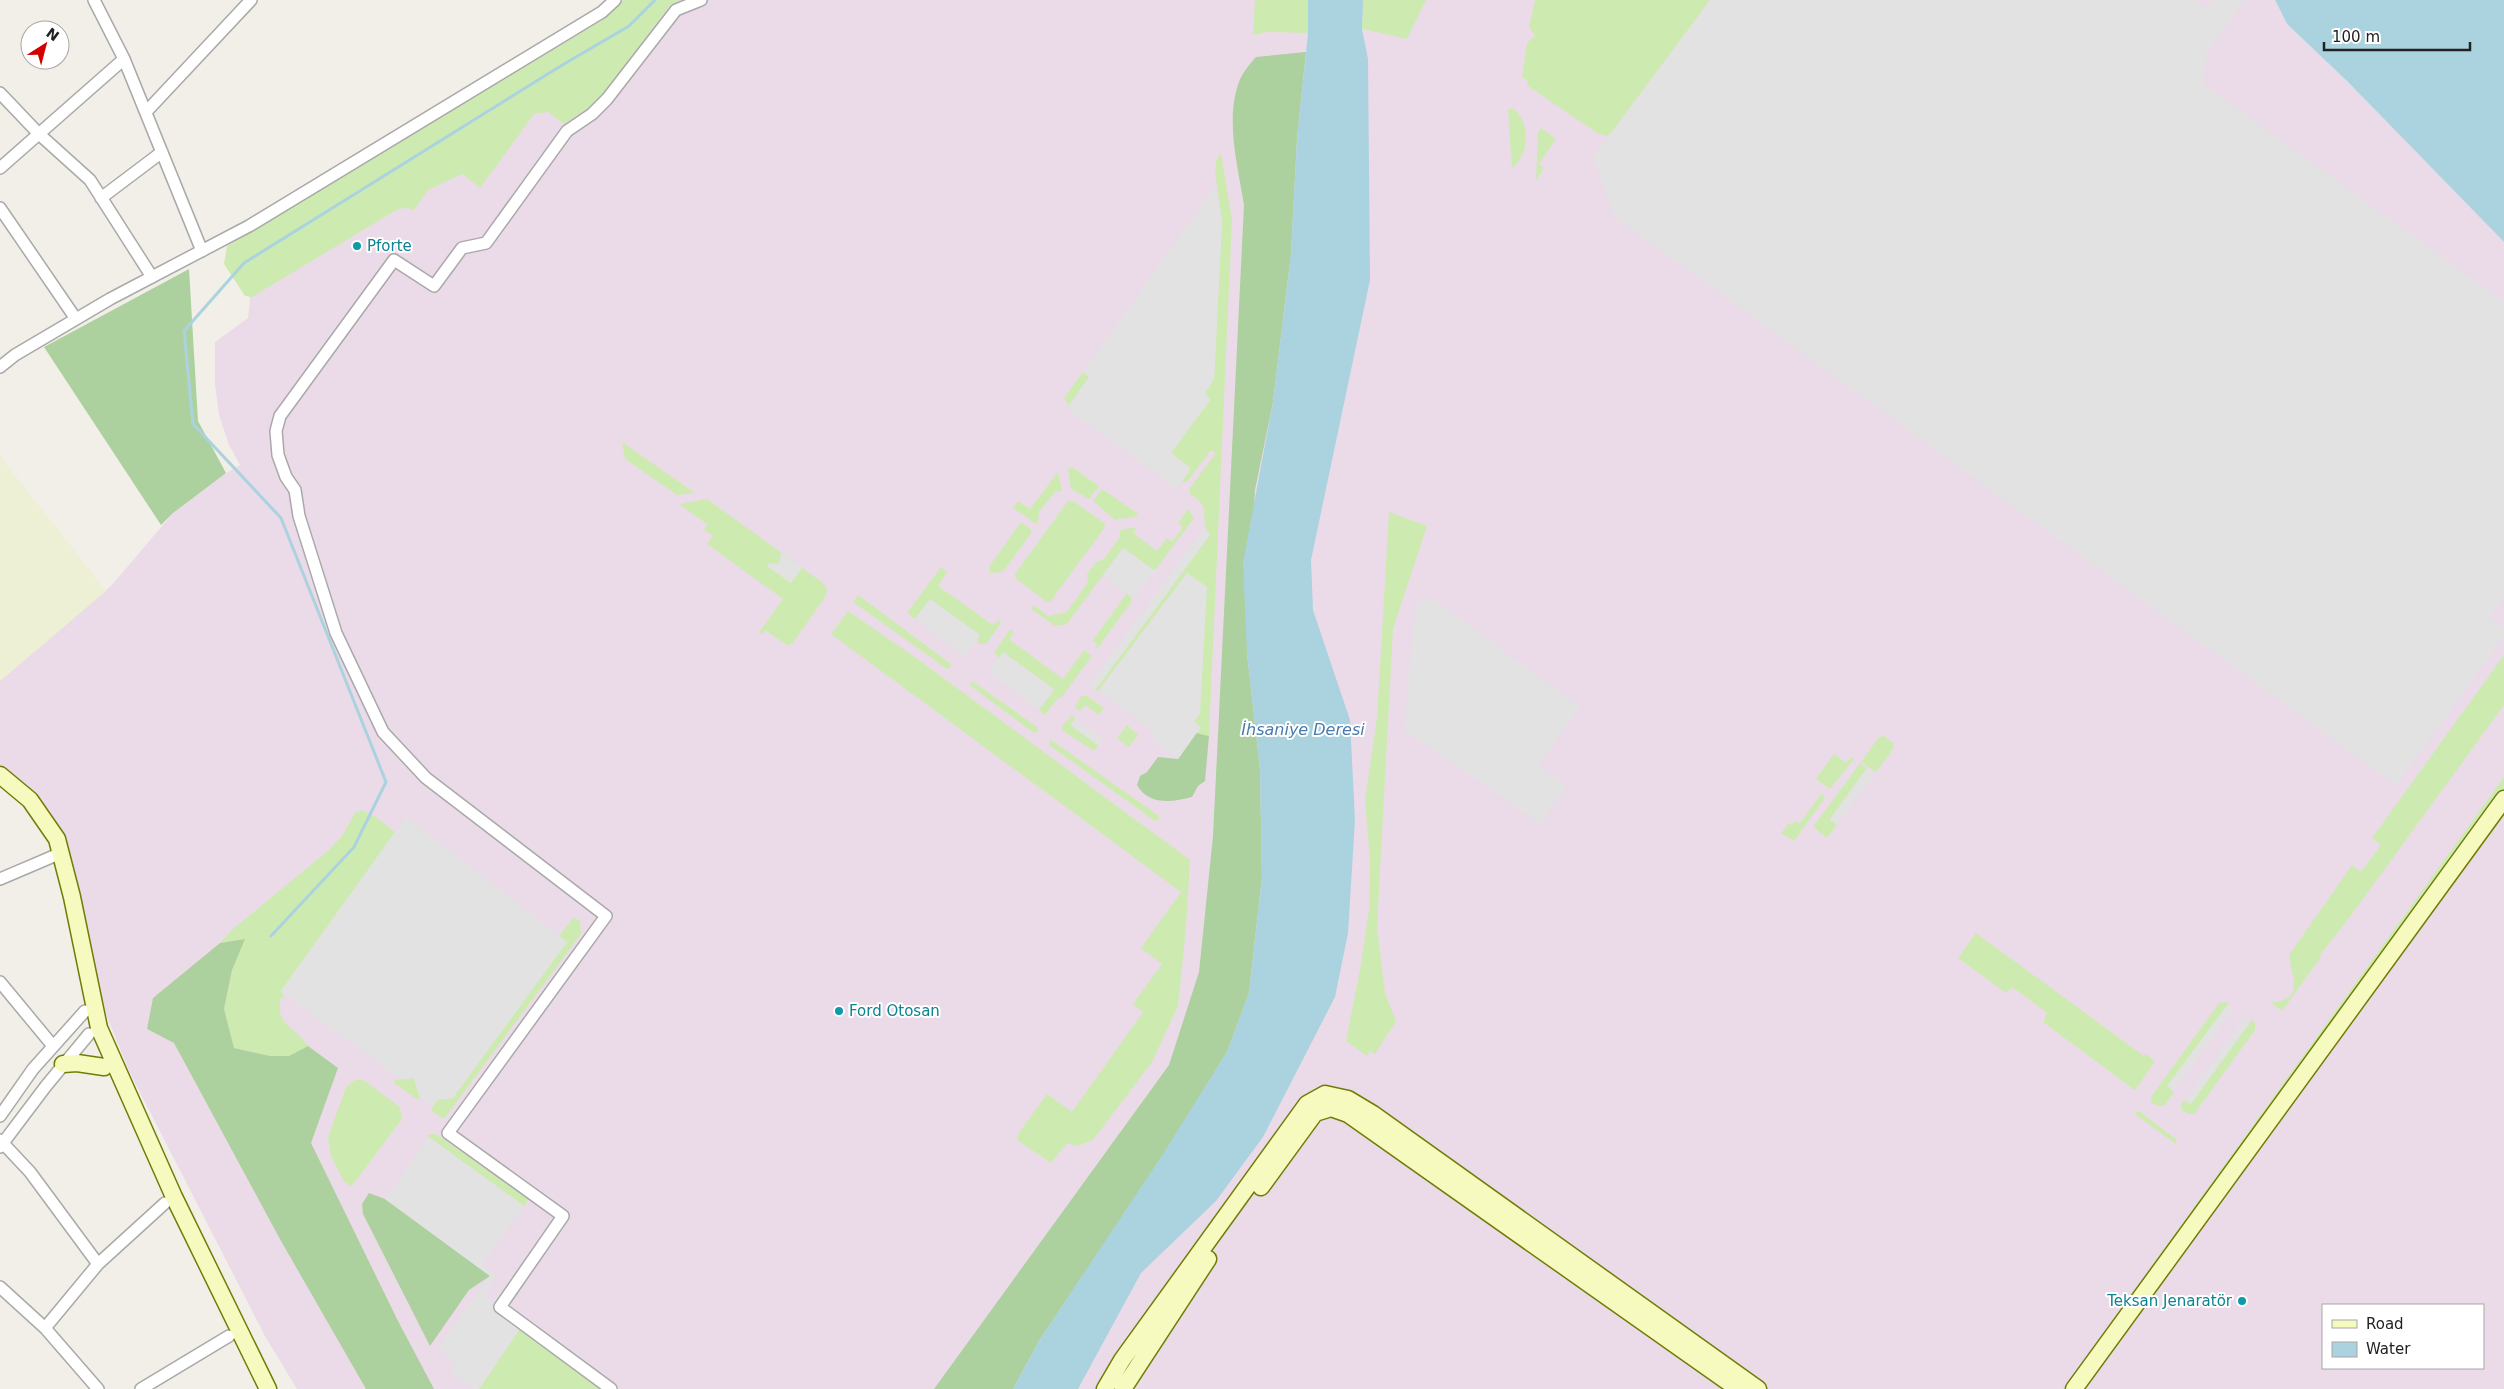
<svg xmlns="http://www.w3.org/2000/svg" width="2504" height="1389" font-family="'DejaVu Sans',sans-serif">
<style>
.industrial{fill:#ebdbe8;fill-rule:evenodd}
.farmland{fill:#eef0d5}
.grass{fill:#cdebb0}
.forest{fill:#add19e}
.parking{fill:#e2e2e2}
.water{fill:#aad3df}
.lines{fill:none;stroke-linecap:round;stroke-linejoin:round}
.stream{stroke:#aad3df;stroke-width:3}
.street-casing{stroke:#a9a9a9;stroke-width:14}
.secondary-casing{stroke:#707d05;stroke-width:19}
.street{stroke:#fff;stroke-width:11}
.secondary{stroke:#f7fabf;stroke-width:16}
.culture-dot{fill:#0f9aa8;stroke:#fff;stroke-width:2}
.labels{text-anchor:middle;stroke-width:4;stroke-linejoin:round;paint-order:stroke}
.culture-label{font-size:15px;fill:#0d838f;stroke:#fff;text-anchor:start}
.water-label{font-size:16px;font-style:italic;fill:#4a7aab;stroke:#fff}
</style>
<rect width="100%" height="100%" fill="#f2efe9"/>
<path class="industrial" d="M 628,0 L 2275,0 L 2287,24 L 2348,82 L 2504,242 L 2504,1389 L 297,1389 L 266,1338 L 129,1071 L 97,992 L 57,839 L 0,775 L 0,681 L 112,585 L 173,513 L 213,481 L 240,465 L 229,445 L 219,415 L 215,384 L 215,342 L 248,318 L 250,298 L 225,263 L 602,25 ZM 2323,1305 L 2483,1305 L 2483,1368 L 2323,1368 Z"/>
<path class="farmland" d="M 0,456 L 106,591 L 0,681 Z"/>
<path class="grass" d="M 623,0 L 680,0 L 670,5 L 600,100 L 564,124 L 548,112 L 534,114 L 480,188 L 462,174 L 428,190 L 414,210 L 407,208 L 398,209 L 252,297 L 245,296 L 224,264 L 227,246 L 601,21 Z
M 1255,0 L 1308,0 L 1308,33 L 1267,32 L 1253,35 Z
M 1363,0 L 1426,0 L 1407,39 L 1362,29 Z
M 1535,0 L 1710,0 L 1616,130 L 1606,136 L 1597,133 L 1528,86 L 1527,80 L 1522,77 L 1527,43 L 1535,36 L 1529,27 Z
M 1512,108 C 1526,117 1528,135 1524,151 C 1522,157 1516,164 1512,169 L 1508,110 Z
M 1541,128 L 1556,139 L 1539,164 L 1544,168 L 1536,180 L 1538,133 Z
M 1221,153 L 1232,220 L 1209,736 L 1196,733 L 1200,727 L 1194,722 L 1187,573 L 1098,691 L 1095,690 L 1210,535 C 1209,532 1205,528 1205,525 C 1203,508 1207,505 1190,494 L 1190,488 L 1216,453 L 1211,450 L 1188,481 L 1181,483 L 1190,470 L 1171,453 L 1210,400 L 1205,393 L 1214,379 L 1222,221 L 1215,172 L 1216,161 Z
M 1083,372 L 1089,377 L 1069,405 L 1064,398 Z
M 622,442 L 695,493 L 677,495 L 625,459 Z
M 1072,467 L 1099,486 L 1089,499 L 1071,489 L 1068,468 Z
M 1058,472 L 1062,491 L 1055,492 L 1039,512 L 1038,523 L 1036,524 L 1013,508 L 1018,501 L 1030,509 Z
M 1102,489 L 1137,513 L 1138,516 L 1115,520 L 1093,501 Z
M 707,499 L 823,583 L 827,589 L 826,596 L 792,644 L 790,643 L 788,646 L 765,630 L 762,634 L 759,632 L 783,599 L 707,544 L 713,536 L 704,530 L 707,524 L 679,504 Z
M 1068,501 L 1073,501 L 1104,523 L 1105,527 L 1050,602 L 1047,602 L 1015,578 L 1015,574 Z
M 1188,509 L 1194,518 L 1156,569 L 1152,569 L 1123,548 L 1067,624 L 1055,626 L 1031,609 L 1034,605 L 1048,616 L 1067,612 L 1088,582 L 1087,574 L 1097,561 L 1103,560 L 1120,537 L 1120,530 L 1137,527 L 1133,533 L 1157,551 L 1167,538 L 1172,542 L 1183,527 L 1178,523 Z
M 1389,512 L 1427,526 L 1393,629 L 1377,927 L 1385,993 L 1396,1021 L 1375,1054 L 1370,1051 L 1367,1056 L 1346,1041 L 1361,964 L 1369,909 L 1370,863 L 1365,799 L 1377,718 Z
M 1021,522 L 1031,529 L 1031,533 L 1003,572 L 990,573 L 989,567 Z
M 941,567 L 947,572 L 938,586 L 993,625 L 998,620 L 1001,623 L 986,644 L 979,644 L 977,639 L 980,635 L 930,599 L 915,619 L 907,613 Z
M 1127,593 L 1131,597 L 1132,601 L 1097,649 L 1095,648 L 1097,644 L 1093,640 Z
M 858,595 L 951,664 L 950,668 L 947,669 L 853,602 Z
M 848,611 L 919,660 L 1190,860 L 1186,928 L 1178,1006 L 1152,1062 L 1093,1140 L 1078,1146 L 1067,1143 L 1051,1163 L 1017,1140 L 1018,1134 L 1047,1094 L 1072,1112 L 1143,1012 L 1133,1004 L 1162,964 L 1141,948 L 1181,892 L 831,634 Z
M 1010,629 L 1014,632 L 1009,639 L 1063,679 L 1084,650 L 1092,656 L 1061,698 L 1058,698 L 1045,715 L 1039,710 L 1054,689 L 1003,652 L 999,658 L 994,653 Z
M 2504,655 L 2504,705 L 2352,914 L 2320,955 L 2321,957 L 2282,1011 L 2268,1000 C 2278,1005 2286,1001 2293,992 L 2294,981 L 2289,955 L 2352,865 L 2361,872 L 2381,845 L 2372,838 Z
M 972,681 L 1037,727 L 1037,732 L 1034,733 L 972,687 L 970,684 Z
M 1086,695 L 1104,708 L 1099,715 L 1085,705 L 1080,712 L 1075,707 L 1080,697 Z
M 1072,715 L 1075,719 L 1071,725 L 1098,745 L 1094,751 L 1063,731 L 1062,726 Z
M 1127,725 L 1138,735 L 1129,747 L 1117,738 Z
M 1884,736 L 1893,743 L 1894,748 L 1876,772 L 1861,762 L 1879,737 Z
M 1050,739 L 1159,816 L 1159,819 L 1155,821 L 1049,745 Z
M 1834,754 L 1846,763 L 1851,757 L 1854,759 L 1830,789 L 1816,779 Z
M 1860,763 L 1867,768 L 1830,819 L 1837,825 L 1827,838 L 1813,827 Z
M 2504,777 L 2504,806 L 2074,1389 L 2063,1389 Z
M 1822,793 L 1825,798 L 1794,841 L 1781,833 L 1789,823 L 1792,825 L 1795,821 L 1799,824 Z
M 363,810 L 376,817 L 395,832 L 281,991 L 285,997 L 280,999 C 277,1029 295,1025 308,1046 L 289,1056 L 270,1056 L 234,1048 L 224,1009 L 232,970 L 244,939 L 220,943 L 233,929 L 330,849 L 342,836 L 355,813 Z
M 574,917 L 580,921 L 581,934 L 444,1119 L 431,1111 L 433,1106 L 566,942 L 559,936 Z
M 1976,933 L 2144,1056 L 2146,1054 L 2155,1061 L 2136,1089 L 2133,1089 L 2043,1022 L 2047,1013 L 2012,987 L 2006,993 L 1958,958 Z
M 2226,1002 L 2229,1003 L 2168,1086 L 2174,1093 L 2164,1106 L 2158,1106 L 2151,1102 L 2151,1097 L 2219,1003 Z
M 2252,1020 L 2255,1023 L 2255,1030 L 2195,1113 L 2188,1114 L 2182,1110 L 2181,1104 L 2185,1100 L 2191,1103 Z
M 414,1078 L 420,1098 L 418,1100 L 394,1083 L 395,1080 Z
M 355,1080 L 363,1080 L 400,1107 L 402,1119 L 352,1186 L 344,1182 L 331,1156 L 328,1137 L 346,1087 Z
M 2139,1111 L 2177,1140 L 2176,1144 L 2136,1115 L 2136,1112 Z
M 430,1134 L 436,1134 L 529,1199 L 524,1206 L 427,1136 Z
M 523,1324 L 612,1389 L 479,1389 Z"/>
<path class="forest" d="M 1306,52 L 1297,139 L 1291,254 L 1273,402 L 1255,490 L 1247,653 L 1260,769 L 1262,877 L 1249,993 L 1227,1052 L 1164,1154 L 1039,1341 L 1013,1389 L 934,1389 L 1169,1065 L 1199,972 L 1213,836 L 1244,205 C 1238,167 1225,120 1239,82 C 1242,73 1250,64 1256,57 Z
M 189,269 L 198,421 L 226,473 L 173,513 L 161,525 L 44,347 Z
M 1196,733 L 1209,736 L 1205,781 L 1198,786 L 1192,797 C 1173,802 1149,806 1137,785 L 1140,776 L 1147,772 L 1158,757 L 1178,759 Z
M 245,939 L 232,970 L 224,1009 L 234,1048 L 270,1056 L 289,1056 L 308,1046 L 338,1068 L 311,1143 L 398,1321 L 434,1389 L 366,1389 L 281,1241 L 174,1043 L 147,1029 L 153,998 L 220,943 Z
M 369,1193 L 385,1199 L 490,1276 L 469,1290 L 430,1346 L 363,1214 L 362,1204 Z"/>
<path class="parking" d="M 1710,0 L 2195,0 L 2205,7 L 2214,0 L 2245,0 L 2207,52 L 2203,84 L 2504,302 L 2504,597 L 2489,618 L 2504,629 L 2504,636 L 2396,785 L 1615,217 L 1593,157 Z
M 1215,186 L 1222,221 L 1214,379 L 1205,393 L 1210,400 L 1171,453 L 1190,467 L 1177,489 L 1067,409 L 1089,377 L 1083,372 Z
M 1205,527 L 1210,535 L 1095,690 L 1089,685 Z
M 1123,548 L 1152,569 L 1156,569 L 1132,601 L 1131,597 L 1103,575 Z
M 781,553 L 802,568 L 791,583 L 767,566 L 769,563 L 779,564 Z
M 1187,573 L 1207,587 L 1200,714 L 1194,722 L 1201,727 L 1178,759 L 1153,741 L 1153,731 L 1098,691 Z
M 1430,597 L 1580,707 L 1538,765 L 1566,786 L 1540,824 L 1405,730 L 1410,657 L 1416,608 L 1421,602 Z
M 930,599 L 980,635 L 965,656 L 915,619 Z
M 1003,652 L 1054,690 L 1039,710 L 988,672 Z
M 1075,719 L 1103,739 L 1098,745 L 1070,725 Z
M 1867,768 L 1874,774 L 1837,825 L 1830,820 Z
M 406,817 L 567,942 L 453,1098 L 438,1100 L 433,1106 L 419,1095 L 414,1078 L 400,1079 L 281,991 Z
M 2227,1005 L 2233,1009 L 2173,1091 L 2167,1086 Z
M 2244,1018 L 2250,1022 L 2191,1104 L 2185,1100 Z
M 429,1137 L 524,1206 L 482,1265 L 497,1275 L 484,1295 L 523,1324 L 479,1389 L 473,1389 L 450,1372 L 456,1363 L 437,1349 L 490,1276 L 385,1199 Z"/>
<path class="water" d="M 1308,0 L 1363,0 L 1362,29 L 1368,59 L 1370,280 L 1311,560 L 1313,610 L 1350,720 L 1355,820 L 1348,933 L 1335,997 L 1263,1137 L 1216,1201 L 1141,1273 L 1078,1389 L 1013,1389 L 1039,1341 L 1163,1154 L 1227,1052 L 1249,993 L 1262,877 L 1260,769 L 1247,653 L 1243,563 L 1273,402 L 1291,254 L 1297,139 L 1308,33 Z
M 2275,0 L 2504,0 L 2504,242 L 2348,82 L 2287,24 Z"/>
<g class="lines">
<path class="stream" d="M 271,936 L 354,847 L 386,782 L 281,518 L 193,424 L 184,331 L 244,263 L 559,67 L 629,26 L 655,0"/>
<g class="street-casing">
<path id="street" d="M 94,0 L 124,59 L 202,251
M 0,93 L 39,134 L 90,180 L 152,277
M 146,112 L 251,0
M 0,168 L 124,59
M 101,198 L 162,152
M 0,208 L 76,319
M 0,367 L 15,355 L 110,299 L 249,226 L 602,12 L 615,0
M 0,879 L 54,856
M 0,982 L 53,1046
M 0,1116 L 33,1069 L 85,1011
M 0,1140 L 30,1172 L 98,1264
M 0,1147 L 46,1086 L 89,1034
M 0,1287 L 45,1328 L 98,1389
M 45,1328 L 98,1264 L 165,1203
M 141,1389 L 229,1336
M 611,1389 L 500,1307 L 563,1216 L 448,1133 L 606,916 L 426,778 L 383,732 L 336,633 L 299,516 L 295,490 L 286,477 L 278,455 L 276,431 L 280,416 L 394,260 L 434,286 L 462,248 L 486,243 L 567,131 L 592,114 L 607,99 L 676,10 L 701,0"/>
</g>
<g class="secondary-casing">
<path id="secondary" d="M 0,775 L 30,800 L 57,839 L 72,897 L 99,1028 L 174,1197 L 268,1389
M 63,1064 L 77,1063 L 104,1067
M 1261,1187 L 1315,1113 L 1331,1108 L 1348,1114 L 1738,1389
M 1105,1389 L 1122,1360 L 1307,1104 L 1325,1094 L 1348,1099 L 1373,1114 L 1758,1389
M 1123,1389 L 1208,1259
M 2074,1389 L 2504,799"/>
</g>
<use href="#street" class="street"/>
<use href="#secondary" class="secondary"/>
</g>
<g class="culture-dot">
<circle cx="357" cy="246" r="5"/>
<circle cx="839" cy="1011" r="5"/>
<circle cx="2242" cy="1301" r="5"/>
</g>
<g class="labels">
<g class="culture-label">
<text x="367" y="251">Pforte</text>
<text x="849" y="1016">Ford Otosan</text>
<text x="2232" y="1306" text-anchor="end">Teksan Jenaratör</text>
</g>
<g class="water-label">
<text x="1303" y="735">İhsaniye Deresi</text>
</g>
</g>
<rect x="2322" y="1304" width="162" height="65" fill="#ffffff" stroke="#a7a7a7"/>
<rect x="2332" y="1320" width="25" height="8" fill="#f7fabf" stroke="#a7a7a7"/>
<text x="2366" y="1329" font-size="15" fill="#222222">Road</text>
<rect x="2332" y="1342" width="25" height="15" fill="#aad3df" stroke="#a7a7a7"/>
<text x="2366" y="1354" font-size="15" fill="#222222">Water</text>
<g transform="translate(45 45) rotate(36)"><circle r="24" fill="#ffffff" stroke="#a7a7a7"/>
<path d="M0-4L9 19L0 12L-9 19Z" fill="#d40000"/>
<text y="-8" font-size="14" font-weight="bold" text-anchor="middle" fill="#222222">N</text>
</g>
<path d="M2324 42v8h146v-8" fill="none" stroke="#222222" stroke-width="2.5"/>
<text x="2332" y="42" font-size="15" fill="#222222" stroke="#ffffff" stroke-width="4" paint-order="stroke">100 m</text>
</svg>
